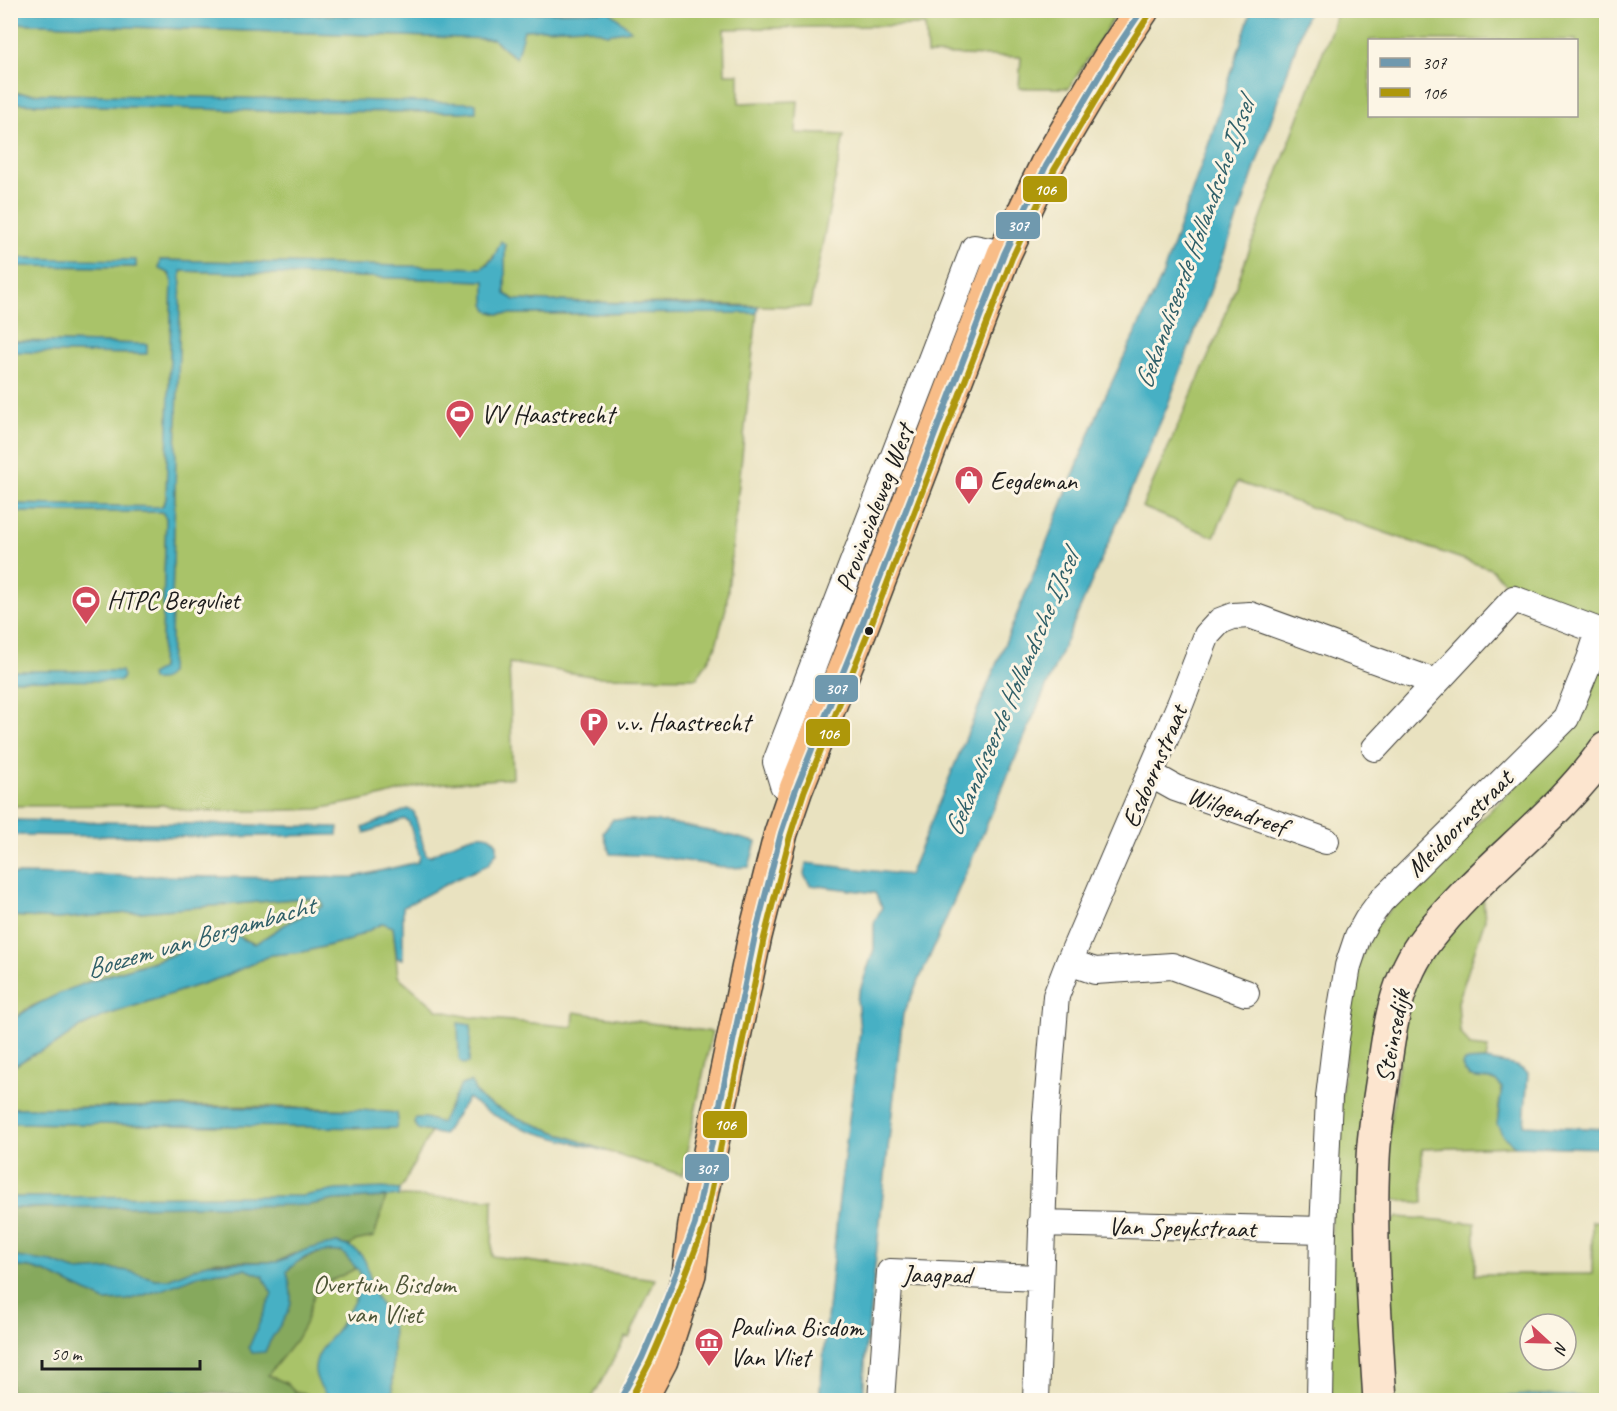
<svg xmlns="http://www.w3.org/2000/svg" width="1617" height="1411" font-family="Caveat,sans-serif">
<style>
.green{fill:#a9c369;stroke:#627042;stroke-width:1.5;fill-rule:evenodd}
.forest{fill:#86a95d;stroke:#51623c;stroke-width:1.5}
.water{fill:#46b0c4;stroke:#316670;stroke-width:1.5}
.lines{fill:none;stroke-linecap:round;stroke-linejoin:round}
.street-casing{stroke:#3b3a35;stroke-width:28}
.secondary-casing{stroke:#3b3a35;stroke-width:36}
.primary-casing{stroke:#3b3a35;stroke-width:36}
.street{stroke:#fff;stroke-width:26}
.secondary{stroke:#fce5cf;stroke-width:33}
.primary{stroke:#f8bd88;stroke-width:33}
.bus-1-casing{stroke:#fcf5e5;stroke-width:10}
.bus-2-casing{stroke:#fcf5e5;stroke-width:10}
.bus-1{stroke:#7099ae;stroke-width:6}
.bus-2{stroke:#ae970a;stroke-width:6}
.bus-dot{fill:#1c1c1c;stroke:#fcf5e5;stroke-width:2}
.labels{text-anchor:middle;stroke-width:6;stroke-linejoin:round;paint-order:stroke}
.poi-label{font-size:26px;fill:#1c1c1c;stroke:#fcf5e5;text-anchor:start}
.street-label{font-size:26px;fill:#1c1c1c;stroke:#fcf5e5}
.park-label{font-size:26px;fill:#4d5637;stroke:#fcf5e5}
.water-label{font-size:27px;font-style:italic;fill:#2f5f68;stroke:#fcf5e5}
.line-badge{stroke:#fcf5e5;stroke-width:2}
.badge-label{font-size:16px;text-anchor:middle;font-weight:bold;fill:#fff}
</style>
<rect width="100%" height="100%" fill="#fcf5e5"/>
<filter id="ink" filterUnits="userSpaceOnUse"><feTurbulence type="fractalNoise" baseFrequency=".0167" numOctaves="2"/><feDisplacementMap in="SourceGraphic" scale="12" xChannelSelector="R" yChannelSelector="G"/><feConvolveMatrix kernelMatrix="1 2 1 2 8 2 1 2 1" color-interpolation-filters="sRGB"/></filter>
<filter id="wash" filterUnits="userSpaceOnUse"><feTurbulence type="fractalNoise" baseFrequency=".008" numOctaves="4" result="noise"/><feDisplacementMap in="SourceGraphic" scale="24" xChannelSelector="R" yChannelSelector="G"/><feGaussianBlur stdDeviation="1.35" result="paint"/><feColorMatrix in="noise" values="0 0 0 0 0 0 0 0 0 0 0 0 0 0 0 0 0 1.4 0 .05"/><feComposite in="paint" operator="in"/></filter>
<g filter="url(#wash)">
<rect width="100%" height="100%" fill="#e9e2c0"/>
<path class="green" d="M 136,11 L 604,11 L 398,16 Z
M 609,11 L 1118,11 L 1069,88 L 1019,88 L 1021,57 L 927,54 L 925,25 L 724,29 L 725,74 L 739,74 L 739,103 L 798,101 L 796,133 L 844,135 L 810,307 L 515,300 L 505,294 L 505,244 L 482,268 L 160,260 L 172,280 L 166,499 L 161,507 L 11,504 L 11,352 L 146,354 L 147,344 L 11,341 L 11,266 L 136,267 L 136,261 L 11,258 L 11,103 L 265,111 L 475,112 L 476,104 L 11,93 L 11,23 L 493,39 L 508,53 L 516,57 L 523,30 L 584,27 L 607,34 L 630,30 Z
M 1338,11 L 1606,11 L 1606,624 L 1513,591 L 1491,569 L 1237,482 L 1214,537 L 1142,507 L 1219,332 ZM 1370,40 L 1576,40 L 1576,116 L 1370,116 Z
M 181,271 L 485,281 L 485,304 L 488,311 L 498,314 L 757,313 L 726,608 L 715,649 L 697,678 L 597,677 L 509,663 L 513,778 L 422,785 L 383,796 L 318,809 L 257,811 L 189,811 L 163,805 L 11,806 L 10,512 L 162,512 L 166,518 L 161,670 L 150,675 L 170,673 Z
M 1606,663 L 1606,739 L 1396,977 L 1374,1400 L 1329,1400 L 1332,1182 L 1356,968 L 1376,926 L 1392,907 L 1556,746 L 1579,720 L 1589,698 L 1598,667 L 1604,667 Z
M 1482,888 L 1485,919 L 1458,1002 L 1460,1031 L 1470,1046 L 1488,1048 L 1486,1060 L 1464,1061 L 1470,1077 C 1482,1078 1495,1076 1502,1087 C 1498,1116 1491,1125 1515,1146 L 1422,1149 L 1423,1203 L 1396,1200 L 1381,1193 L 1409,984 Z
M 306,898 L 321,900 L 323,907 L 289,922 L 255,944 L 243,938 L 205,936 L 172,955 L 92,980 L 28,1008 L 11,1021 L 11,916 L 58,919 Z
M 383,923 L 393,926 L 398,976 L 438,1010 L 469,1017 L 573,1027 L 574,1012 L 712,1032 L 682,1175 L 606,1151 L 515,1117 L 484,1101 L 476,1093 L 461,1085 L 441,1123 L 425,1118 L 417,1129 L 431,1132 L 400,1190 C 367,1187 334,1190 302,1196 L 11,1197 L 11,1123 L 396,1128 L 397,1113 C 269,1102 139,1107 11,1108 L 11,1068 L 32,1055 L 53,1046 L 81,1027 L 104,1016 L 223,977 L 271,955 L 303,952 L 350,940 Z
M 399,1196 L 493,1199 L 492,1256 L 655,1279 L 629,1338 L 626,1337 L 591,1400 L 289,1400 L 287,1398 L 191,1392 L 11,1393 L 10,1208 Z
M 1398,1217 L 1475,1223 L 1475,1274 L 1592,1274 L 1592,1221 L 1606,1222 L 1606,1397 L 1534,1395 L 1429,1400 L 1387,1400 L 1380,1232 ZM 1530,1324 L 1566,1324 L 1566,1360 L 1530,1360 Z"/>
<path class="forest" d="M 386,1197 L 374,1237 L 355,1241 L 350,1246 L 337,1243 L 290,1255 L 277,1262 L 217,1261 L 209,1263 L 168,1279 L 155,1279 L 128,1271 L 111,1269 L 77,1271 L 52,1262 L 11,1258 L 11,1208 L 309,1205 L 334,1200 Z
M 323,1251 L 342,1252 L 357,1268 L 329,1282 L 318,1282 L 305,1324 L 296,1340 L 268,1375 L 286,1383 L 295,1392 L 304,1393 L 317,1400 L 289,1400 L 287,1398 L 191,1392 L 11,1393 L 11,1266 L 31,1268 L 47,1273 L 105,1301 L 127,1300 L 164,1289 L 203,1274 L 245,1269 L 263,1276 L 272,1294 L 264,1316 L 265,1352 C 271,1335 282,1325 289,1310 C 293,1298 289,1283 287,1271 L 295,1263 Z"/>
<path class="water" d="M 609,11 L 631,30 L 607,34 L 584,27 L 524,30 L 516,58 L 493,39 L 10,23 L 11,10 L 136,11 L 398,16 Z
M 1251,11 L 1308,11 L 1243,203 L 1167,407 L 927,963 L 903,1014 L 866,1347 L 863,1400 L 819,1400 L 839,1199 L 860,1031 L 857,999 L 874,949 L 874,923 L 882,907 L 875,893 L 810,885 L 804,875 L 806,863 L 909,875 L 1044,549 L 1101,405 L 1161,279 L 1211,137 Z
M 11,93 L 476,103 L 476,112 L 265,111 L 11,103 Z
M 501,241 L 505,244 L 505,294 L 515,300 L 758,307 L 757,313 L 498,314 L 488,311 L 485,304 L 485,281 L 181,271 L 170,673 C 166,680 159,681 152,680 L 150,675 L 161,669 L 166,518 L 162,512 L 11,512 L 10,504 L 162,507 L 166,499 L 172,280 L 169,273 L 159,269 L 160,260 L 482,268 L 493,259 Z
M 11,258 L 136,260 L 136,267 L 11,266 Z
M 11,341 L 147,344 L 147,354 L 11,352 Z
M 11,671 L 121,671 L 123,676 L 121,681 L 11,680 Z
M 408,809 L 414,812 L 426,855 L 430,856 C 442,849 472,832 485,835 C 491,836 494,840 497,844 L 497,852 L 488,865 L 456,879 L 403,907 L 403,959 L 397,958 L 393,927 L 383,923 L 350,940 L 303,952 L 271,955 L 223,977 L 104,1016 L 81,1027 L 53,1046 L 32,1055 L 11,1068 L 11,1021 C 47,995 86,982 128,969 C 142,965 158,961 172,955 C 189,948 202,934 222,933 C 238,931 242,942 255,944 L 289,922 L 323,906 L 321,900 L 305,898 L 58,919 L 11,916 L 11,874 L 294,878 L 354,877 L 418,862 L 420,857 L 409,822 L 404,819 L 365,833 L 363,828 Z
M 613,819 L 665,822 L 720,833 L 756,842 L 749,867 L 729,868 L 655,856 L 610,854 L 603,833 Z
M 11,820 L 338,827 L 337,835 L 213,837 L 11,835 Z
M 458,1023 L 471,1025 L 469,1063 L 463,1064 L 459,1060 Z
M 1486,1060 L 1517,1066 L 1528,1073 L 1524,1125 L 1606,1129 L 1606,1148 L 1515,1146 L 1503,1136 L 1497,1124 L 1502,1088 C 1491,1069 1469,1089 1462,1065 L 1464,1061 Z
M 471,1082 L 476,1093 L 484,1101 L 515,1117 L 606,1151 C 558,1138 507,1130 468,1098 L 443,1135 L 417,1129 L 414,1122 L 416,1118 L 425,1118 L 441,1123 L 461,1085 Z
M 205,1107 L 361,1110 L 397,1113 L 398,1120 L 396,1128 L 380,1128 L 11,1123 L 11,1108 Z
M 383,1188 L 400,1190 L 399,1196 L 334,1200 L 309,1205 L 11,1208 L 11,1197 L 302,1196 L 336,1190 Z
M 337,1243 C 380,1252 361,1280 381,1305 C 384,1309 389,1312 392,1315 C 394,1344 392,1372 393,1400 L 330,1400 C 324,1392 316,1382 315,1371 C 314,1353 329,1341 339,1327 C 348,1312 357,1298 363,1282 L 359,1271 L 342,1252 C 319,1250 304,1254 287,1271 C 289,1283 294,1298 289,1310 C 282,1325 271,1335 265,1352 L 252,1353 L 249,1347 L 272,1294 L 263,1276 L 245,1269 L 203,1274 L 164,1289 L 127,1300 L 105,1301 L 47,1273 L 31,1268 L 11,1266 L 11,1258 L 16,1257 L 52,1262 L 77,1271 L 111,1269 L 128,1271 L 155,1279 L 168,1279 L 209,1263 L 277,1262 L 308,1249 Z
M 191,1392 L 191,1400 L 10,1400 L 11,1393 Z
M 1534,1395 L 1606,1397 L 1606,1400 L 1429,1399 Z"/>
</g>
<g filter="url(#ink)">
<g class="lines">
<g class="street-casing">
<path id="street" d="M 1150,774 L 1175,788 L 1326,841
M 796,789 L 783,785 L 776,762 L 974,248 L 1004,254
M 1069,962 L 1095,971 L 1172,966 L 1246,993
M 1041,1223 L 1323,1230
M 881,1400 L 890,1272 L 1039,1278
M 1036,1400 L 1046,1118 L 1056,996 L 1069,962 L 1181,702 L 1207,635 L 1220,621 L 1233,616 L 1250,615 L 1435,682
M 1320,1400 L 1323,1230 L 1329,1097 L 1336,1038 L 1348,966 L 1358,936 L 1367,920 L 1381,901 L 1566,718 L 1590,659 L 1599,631 L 1514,599 L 1375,748"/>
</g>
<g class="secondary-casing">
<path id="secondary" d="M 1380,1400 C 1375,1322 1369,1237 1373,1159 C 1374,1132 1379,1105 1383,1078 C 1389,1028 1396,978 1428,937 C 1481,869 1556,820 1606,749"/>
</g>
<g class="primary-casing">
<path id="primary" d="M 640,1400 L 661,1360 L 689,1274 L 695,1224 L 755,936 L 781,833 L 796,789 L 860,630 L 1004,254 L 1046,166 L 1111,56 L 1142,10"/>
</g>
<use href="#street" class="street"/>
<use href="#secondary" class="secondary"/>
<use href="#primary" class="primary"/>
<g class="bus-1-casing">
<path id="bus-1" d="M 620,1400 L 642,1358 L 660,1316 L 695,1224 L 755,936 L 781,833 L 796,789 L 860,630 L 1004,254 L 1046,166 L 1111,56 L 1142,10"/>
</g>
<g class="bus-2-casing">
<path id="bus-2" d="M 630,1400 L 650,1362 L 668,1320 L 704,1227 L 764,938 L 790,836 L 804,792 L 868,633 L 1012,258 L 1054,170 L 1119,61 L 1149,15"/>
</g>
<use href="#bus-1" class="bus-1"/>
<use href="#bus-2" class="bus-2"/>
</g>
</g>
<defs>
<g id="stadium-pin" transform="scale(1.5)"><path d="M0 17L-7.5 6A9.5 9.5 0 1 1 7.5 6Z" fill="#d1495b" stroke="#fcf5e5"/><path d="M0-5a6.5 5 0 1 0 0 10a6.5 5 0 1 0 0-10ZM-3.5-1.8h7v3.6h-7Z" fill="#fff"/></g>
<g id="shop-pin" transform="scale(1.5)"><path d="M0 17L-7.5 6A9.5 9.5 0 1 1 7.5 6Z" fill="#d1495b" stroke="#fcf5e5"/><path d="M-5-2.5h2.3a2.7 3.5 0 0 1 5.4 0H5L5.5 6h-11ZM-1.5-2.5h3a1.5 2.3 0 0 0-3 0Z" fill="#fff"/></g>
<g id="parking-pin" transform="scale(1.5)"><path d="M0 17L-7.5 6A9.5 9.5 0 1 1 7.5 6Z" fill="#d1495b" stroke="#fcf5e5"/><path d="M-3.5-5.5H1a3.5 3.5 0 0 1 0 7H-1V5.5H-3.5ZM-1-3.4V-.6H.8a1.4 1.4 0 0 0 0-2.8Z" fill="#fff"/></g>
<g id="museum-pin" transform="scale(1.5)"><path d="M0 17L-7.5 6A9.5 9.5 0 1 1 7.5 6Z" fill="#d1495b" stroke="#fcf5e5"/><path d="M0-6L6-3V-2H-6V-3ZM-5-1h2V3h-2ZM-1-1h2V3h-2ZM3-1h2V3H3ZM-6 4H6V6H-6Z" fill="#fff"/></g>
</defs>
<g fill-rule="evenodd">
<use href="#stadium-pin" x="460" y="414"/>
<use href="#shop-pin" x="969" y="480"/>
<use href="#stadium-pin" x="86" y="600"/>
<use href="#parking-pin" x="594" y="722"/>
<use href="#museum-pin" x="709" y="1342"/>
</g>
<circle class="bus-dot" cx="869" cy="631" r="5"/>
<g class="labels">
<g class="poi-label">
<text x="481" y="423">VV Haastrecht</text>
<text x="990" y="489">Eegdeman</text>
<text x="107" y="609">HTPC Bergvliet</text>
<text x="615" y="731">v.v. Haastrecht</text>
<text x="730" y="1336">Paulina Bisdom<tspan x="730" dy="30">Van Vliet</tspan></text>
</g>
<g class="street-label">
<text transform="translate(874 508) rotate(-69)" y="9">Provincialeweg West</text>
<text transform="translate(1154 766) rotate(-67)" y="9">Esdoornstraat</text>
<text transform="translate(1237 810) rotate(19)" y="9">Wilgendreef</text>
<text transform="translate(1459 823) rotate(-45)" y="9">Meidoornstraat</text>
<text transform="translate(1392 1036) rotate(-79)" y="9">Steinsedijk</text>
<text transform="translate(1182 1227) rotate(1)" y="9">Van Speykstraat</text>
<text transform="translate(937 1274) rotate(1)" y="9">Jaagpad</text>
</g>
<g class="park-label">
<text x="384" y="1293">Overtuin Bisdom<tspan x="384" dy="30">van Vliet</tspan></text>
</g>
<g class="water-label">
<text transform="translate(1194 244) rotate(-70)" y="9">Gekanaliseerde Hollandsche IJssel</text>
<text transform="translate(1011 694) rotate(-67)" y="9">Gekanaliseerde Hollandsche IJssel</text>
<text transform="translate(200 937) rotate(-16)" y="9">Boezem van Bergambacht</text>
</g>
</g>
<g class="line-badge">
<rect x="1022" y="175" width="46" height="28" rx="6" fill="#ae970a"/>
<rect x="995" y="211" width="46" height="29" rx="6" fill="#7099ae"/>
<rect x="814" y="674" width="45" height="29" rx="6" fill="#7099ae"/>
<rect x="805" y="718" width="46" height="29" rx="6" fill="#ae970a"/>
<rect x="702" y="1110" width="46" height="29" rx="6" fill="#ae970a"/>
<rect x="684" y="1153" width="46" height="29" rx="6" fill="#7099ae"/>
</g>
<g class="badge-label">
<text x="1045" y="195">106</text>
<text x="1018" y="231">307</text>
<text x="836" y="694">307</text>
<text x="828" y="739">106</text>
<text x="725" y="1130">106</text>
<text x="707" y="1174">307</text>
</g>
<rect width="1617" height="1411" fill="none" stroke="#fcf5e5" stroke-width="36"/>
<rect x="1368" y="39" width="210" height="78" fill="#fcf5e5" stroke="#a29e95" stroke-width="1.5"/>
<rect x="1380" y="58" width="30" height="9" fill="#7099ae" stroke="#a29e95" stroke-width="1.5"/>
<text x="1422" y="69" font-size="18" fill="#1c1c1c">307</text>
<rect x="1380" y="88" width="30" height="9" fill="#ae970a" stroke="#a29e95" stroke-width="1.5"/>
<text x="1422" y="99" font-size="18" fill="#1c1c1c">106</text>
<g transform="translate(1548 1342) rotate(112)"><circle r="28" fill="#fcf5e5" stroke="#a29e95" stroke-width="1.5"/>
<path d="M0-4.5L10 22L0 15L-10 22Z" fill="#d1495b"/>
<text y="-9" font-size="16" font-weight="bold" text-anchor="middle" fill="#1c1c1c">N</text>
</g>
<path d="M42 1360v9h158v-9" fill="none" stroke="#1c1c1c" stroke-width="3"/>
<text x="51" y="1360" font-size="18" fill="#1c1c1c" stroke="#fcf5e5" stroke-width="4.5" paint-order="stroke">50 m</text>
</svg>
